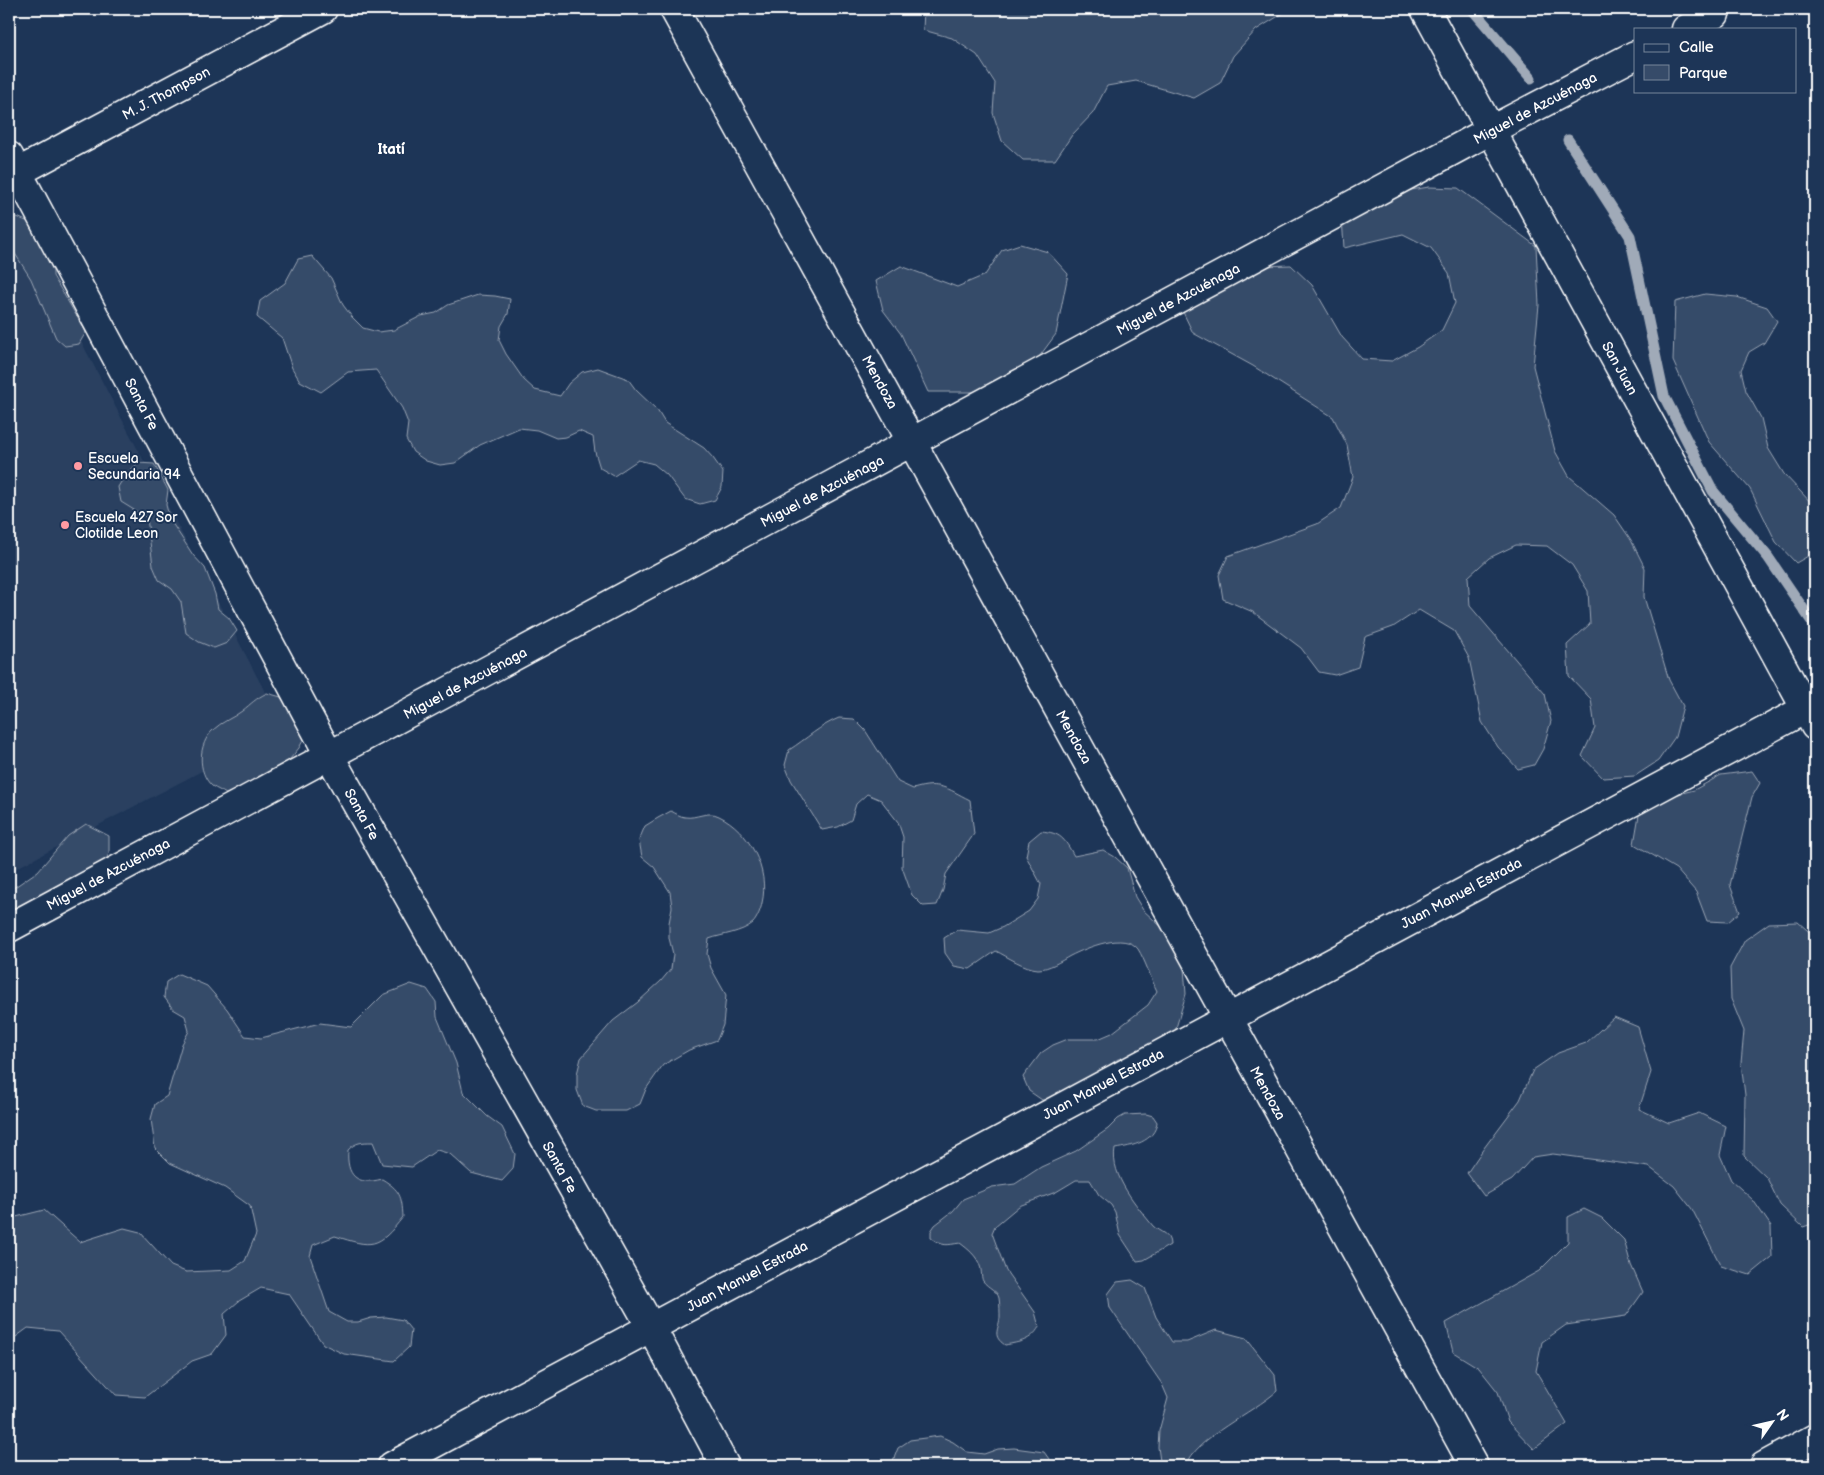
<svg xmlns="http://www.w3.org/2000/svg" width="1824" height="1475" font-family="'Balsamiq Sans',sans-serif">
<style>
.built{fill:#2a4161}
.green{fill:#364b69;stroke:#9aa5b4}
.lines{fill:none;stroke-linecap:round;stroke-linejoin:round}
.stream{stroke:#a0aab8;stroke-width:11}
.minor-casing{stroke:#fff;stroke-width:31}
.minor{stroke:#1d3557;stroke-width:28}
.poi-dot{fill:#ff9aa2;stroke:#1d3557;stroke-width:2}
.labels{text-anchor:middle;stroke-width:4;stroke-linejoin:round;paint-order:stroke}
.street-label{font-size:14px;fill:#fff;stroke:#1d3557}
.poi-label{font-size:14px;fill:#fff;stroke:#1d3557;text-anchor:start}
.neighbourhood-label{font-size:15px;font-weight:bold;fill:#fff;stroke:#1d3557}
</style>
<rect width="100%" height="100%" fill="#1d3557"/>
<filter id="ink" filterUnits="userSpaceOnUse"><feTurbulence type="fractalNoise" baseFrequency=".02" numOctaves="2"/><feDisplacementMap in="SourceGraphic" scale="10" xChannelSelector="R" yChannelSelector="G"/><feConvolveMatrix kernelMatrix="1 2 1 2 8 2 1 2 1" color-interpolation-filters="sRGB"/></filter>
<g filter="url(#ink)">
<path class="built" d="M 9,204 L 284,728 L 9,872 Z"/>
<path class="green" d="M 924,9 L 1290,9 L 1256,30 L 1233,56 L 1220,83 L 1194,98 L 1136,81 L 1107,86 L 1093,113 L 1072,135 L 1055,160 L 1023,160 L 1002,141 L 993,113 L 995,83 L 977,55 L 952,38 L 923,30 Z
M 1429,187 L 1458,188 L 1536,246 L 1539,305 L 1533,366 L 1555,451 L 1569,476 L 1614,515 L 1631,540 L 1645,568 L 1644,597 L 1669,680 L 1683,706 L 1675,737 L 1658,761 L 1635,776 L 1603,778 L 1582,756 L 1595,728 L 1591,699 L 1569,676 L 1567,645 L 1590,624 L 1588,591 L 1572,565 L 1547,546 L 1516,545 L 1489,558 L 1468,577 L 1470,606 L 1545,694 L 1551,721 L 1543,749 L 1534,765 L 1518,769 L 1498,747 L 1482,722 L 1469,658 L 1454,631 L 1419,610 L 1393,627 L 1365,637 L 1358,667 L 1335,675 L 1319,672 L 1301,648 L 1253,612 L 1223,599 L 1219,575 L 1228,556 L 1317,524 L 1341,508 L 1353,477 L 1347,445 L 1333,417 L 1253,366 L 1193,333 L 1182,310 L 1262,266 L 1291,265 L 1312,285 L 1342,337 L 1362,359 L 1392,361 L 1418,347 L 1442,330 L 1455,303 L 1449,273 L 1431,248 L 1403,234 L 1344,248 L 1342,217 L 1399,192 Z
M 17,217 L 31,223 L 53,261 L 53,276 L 86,332 L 79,344 L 65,346 L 56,338 L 31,279 L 14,252 L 9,250 L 9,220 Z
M 1020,244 L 1048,252 L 1068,274 L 1056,334 L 1039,357 L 990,392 L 928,392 L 901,334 L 883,310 L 876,281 L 901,266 L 957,287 L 985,275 L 1002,250 Z
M 312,256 L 331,278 L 343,305 L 352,317 L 363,328 L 378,332 L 394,330 L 421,316 L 436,313 L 448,305 L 478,295 L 495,296 L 510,299 L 508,314 L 501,326 L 499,340 L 506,354 L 524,380 L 535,390 L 560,396 L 569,383 L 582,372 L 598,368 L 628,379 L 636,390 L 657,410 L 665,423 L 704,448 L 713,458 L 723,472 L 722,487 L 715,500 L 700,504 L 685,499 L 667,475 L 654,464 L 638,460 L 614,476 L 600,468 L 595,452 L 593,437 L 579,431 L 566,437 L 556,438 L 537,430 L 519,428 L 480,445 L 455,463 L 440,465 L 426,461 L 413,452 L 406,439 L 408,423 L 402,408 L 376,370 L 348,372 L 321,392 L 300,381 L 292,368 L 282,338 L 257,317 L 260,301 L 285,283 L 298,259 Z
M 1705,294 L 1737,297 L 1767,307 L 1777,321 L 1764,343 L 1749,352 L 1741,370 L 1746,391 L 1761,418 L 1768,448 L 1784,474 L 1815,507 L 1815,552 L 1796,563 L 1776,542 L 1750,489 L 1709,442 L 1673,361 L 1675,302 Z
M 138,463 L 154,464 L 168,490 L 166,505 L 170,520 L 193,555 L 205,568 L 215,594 L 218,609 L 229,618 L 237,631 L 227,643 L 214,648 L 199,642 L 186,633 L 181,602 L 172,589 L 159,580 L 153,566 L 147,518 L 121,502 L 118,487 L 126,474 Z
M 267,693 L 281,697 L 306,735 L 299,748 L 281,770 L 226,794 C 222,791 216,789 212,786 C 197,772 198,744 213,730 C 221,722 233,718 242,711 C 252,703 255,699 267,693 Z
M 839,718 L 854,719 L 865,730 L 898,782 L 913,789 C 940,781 946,788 970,800 L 974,834 L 946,874 L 943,890 L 937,905 L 923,906 L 912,895 L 902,867 L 903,837 L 898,822 L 881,800 L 867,794 L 856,804 L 851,820 L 838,827 L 822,830 L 791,780 L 785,765 L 789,750 C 806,739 821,725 839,718 Z
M 1752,771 L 1760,783 L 1752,797 L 1730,885 L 1740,912 L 1728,922 L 1707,921 L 1696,892 L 1676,869 L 1634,844 L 1639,815 L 1663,798 L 1694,790 L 1721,775 Z
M 671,811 C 675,813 681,817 685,817 C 696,819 708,810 719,816 C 749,830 770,870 762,903 C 761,909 757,919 753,923 C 741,933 723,934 709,939 L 707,954 L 711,968 L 726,995 L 723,1025 L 717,1040 L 689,1050 L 663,1065 L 646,1089 L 640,1104 L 626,1111 L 596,1111 L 583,1106 L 577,1090 L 577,1074 L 581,1058 L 613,1021 L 638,1002 L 661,981 L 671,969 L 673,954 L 669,938 L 669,923 L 672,907 L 670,892 L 654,867 L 642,857 L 639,840 L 645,826 L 658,818 Z
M 86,824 L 109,836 L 109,853 L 103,868 L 9,917 L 9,891 L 38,871 L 68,836 Z
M 1041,831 C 1061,833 1064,838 1074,856 L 1103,850 L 1115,857 L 1127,868 L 1135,897 L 1143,910 L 1177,941 L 1183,955 L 1186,994 L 1173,1038 L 1134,1059 L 1118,1059 L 1058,1101 L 1042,1100 L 1029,1091 L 1023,1077 L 1041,1053 L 1053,1045 L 1068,1039 L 1098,1039 L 1112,1033 L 1148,1005 L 1157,991 C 1151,979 1145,960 1138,949 C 1125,931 1086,948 1070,956 C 1061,961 1049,969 1038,969 C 1024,968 1008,957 996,951 L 970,969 L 954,966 L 945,953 L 944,938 L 957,930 L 989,933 L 1003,927 L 1029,911 L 1038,899 L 1041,884 L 1026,856 L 1029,841 Z
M 1798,922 L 1815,937 L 1815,1223 L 1803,1227 L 1780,1205 L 1767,1178 L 1744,1156 L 1745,1095 L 1741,1063 L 1744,1031 L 1731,999 L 1730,968 L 1745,940 L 1769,923 Z
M 179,974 L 207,986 L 227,1009 L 245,1036 L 261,1038 L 320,1023 L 351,1027 L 383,995 L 411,984 L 427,989 L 436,1002 L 437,1017 L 456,1063 L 463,1092 L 487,1116 L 502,1127 L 515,1154 L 513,1169 L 502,1181 L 471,1173 L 450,1154 L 437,1150 L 412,1167 L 382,1164 L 373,1142 C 361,1142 356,1142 348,1150 C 346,1176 357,1186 382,1179 C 400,1190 402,1196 403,1217 C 378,1249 372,1248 335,1236 L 313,1245 L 310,1256 L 329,1312 L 347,1322 L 358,1322 L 371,1318 L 386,1317 L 403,1320 L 411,1330 L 409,1347 L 394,1361 L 344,1354 L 323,1344 L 289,1294 L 261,1288 L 239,1301 L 224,1314 L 226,1335 L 212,1354 L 192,1361 L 145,1397 L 116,1395 L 58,1331 L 28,1328 L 9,1342 L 9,1221 L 16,1217 L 44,1210 L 80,1242 L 124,1228 L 140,1232 L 171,1266 L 186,1272 L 231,1270 L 245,1261 L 256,1234 L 250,1206 L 225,1188 L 170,1163 L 155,1148 L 151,1119 L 155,1104 L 167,1096 L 182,1044 L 189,1031 L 185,1016 L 173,1009 L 164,997 L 166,982 Z
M 1614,1017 L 1638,1027 L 1651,1072 L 1639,1109 L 1669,1123 L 1699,1113 L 1726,1126 L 1720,1155 L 1731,1180 L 1753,1200 L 1771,1226 L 1772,1257 L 1750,1275 L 1721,1266 L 1692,1209 L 1674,1186 L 1649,1167 L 1553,1154 L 1533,1157 L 1512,1180 L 1484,1196 L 1467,1173 L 1484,1148 L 1520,1100 L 1533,1070 L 1558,1053 L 1586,1043 Z
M 1146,1114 L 1153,1116 L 1157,1122 C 1155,1142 1132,1146 1115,1149 C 1110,1176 1137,1206 1153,1226 C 1160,1233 1170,1233 1170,1245 L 1144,1260 L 1137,1261 L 1120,1235 L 1115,1212 L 1111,1205 L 1099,1195 L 1090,1180 L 1076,1180 L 1056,1192 L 1019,1206 L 995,1226 L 992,1233 L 1006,1271 L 1035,1312 L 1039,1327 C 1031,1341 1020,1342 1005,1345 C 992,1336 998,1331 1000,1318 C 1000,1313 1000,1304 999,1298 C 997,1290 988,1288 983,1281 C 981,1278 982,1271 980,1266 C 977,1256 968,1249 960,1243 C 946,1245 944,1247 931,1238 L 931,1231 L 935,1225 L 953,1211 L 963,1199 L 992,1187 L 1015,1184 L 1041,1167 L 1076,1151 L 1108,1129 L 1118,1119 L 1125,1115 Z
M 1584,1209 L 1602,1218 L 1624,1240 L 1631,1265 L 1643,1292 L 1626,1316 L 1566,1325 L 1542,1342 L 1536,1371 L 1567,1424 L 1534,1449 L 1508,1422 L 1498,1392 L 1479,1368 L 1453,1352 L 1446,1323 L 1539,1271 L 1568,1242 L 1568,1217 Z
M 1132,1280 L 1145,1288 L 1156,1317 L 1172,1342 L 1187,1342 L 1216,1330 L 1246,1338 L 1275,1375 L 1277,1391 C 1253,1413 1196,1437 1186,1466 L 1147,1466 L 1160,1461 L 1158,1447 L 1159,1431 L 1168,1398 L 1162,1384 L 1110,1308 L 1108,1294 L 1117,1282 Z
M 940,1436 L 953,1442 L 967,1452 L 984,1454 L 998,1449 L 1014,1448 L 1044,1452 L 1054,1466 L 891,1466 L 898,1448 L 910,1440 Z"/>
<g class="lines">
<path class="stream" d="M 1472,9 L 1531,78
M 1568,140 L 1630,236 L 1664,396 L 1713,491 L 1768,557 L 1815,626"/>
<g class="minor-casing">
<path id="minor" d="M 674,9 L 1474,1466
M 1425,9 L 1815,726
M 1686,29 L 1715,14
M 9,156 L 329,755 L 651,1327 L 725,1466
M 9,177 L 323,9
M 9,928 L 1491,130 L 1635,55
M 392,1466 L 1815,704
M 1764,1466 L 1815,1438"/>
</g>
<use href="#minor" class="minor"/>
</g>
</g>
<g class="poi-dot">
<circle cx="78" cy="466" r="5"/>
<circle cx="65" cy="525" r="5"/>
</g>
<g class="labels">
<g class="street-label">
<text transform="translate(166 93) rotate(-28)" y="5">M. J. Thompson</text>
<text transform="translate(1535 108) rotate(-28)" y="5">Miguel de Azcuénaga</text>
<text transform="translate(1178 299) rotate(-28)" y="5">Miguel de Azcuénaga</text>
<text transform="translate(1620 368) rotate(61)" y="5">San Juan</text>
<text transform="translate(880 382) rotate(61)" y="5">Mendoza</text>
<text transform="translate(142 404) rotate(62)" y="5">Santa Fe</text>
<text transform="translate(822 491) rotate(-28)" y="5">Miguel de Azcuénaga</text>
<text transform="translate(465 683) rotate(-28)" y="5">Miguel de Azcuénaga</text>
<text transform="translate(1074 737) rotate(61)" y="5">Mendoza</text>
<text transform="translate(362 814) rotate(61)" y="5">Santa Fe</text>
<text transform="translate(108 874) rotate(-28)" y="5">Miguel de Azcuénaga</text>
<text transform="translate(1461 893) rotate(-28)" y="5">Juan Manuel Estrada</text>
<text transform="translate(1103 1084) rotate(-28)" y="5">Juan Manuel Estrada</text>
<text transform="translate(1268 1093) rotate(61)" y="5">Mendoza</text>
<text transform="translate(560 1167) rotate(61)" y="5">Santa Fe</text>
<text transform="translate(747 1276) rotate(-28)" y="5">Juan Manuel Estrada</text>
</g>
<g class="poi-label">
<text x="88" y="463">Escuela<tspan x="88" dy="16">Secundaria 94</tspan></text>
<text x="75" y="522">Escuela 427 Sor<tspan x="75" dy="16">Clotilde Leon</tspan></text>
</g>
<g class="neighbourhood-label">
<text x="391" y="154">Itatí</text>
</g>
</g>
<rect width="1824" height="1475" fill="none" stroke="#1d3557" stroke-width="30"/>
<rect x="15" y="15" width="1794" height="1445" fill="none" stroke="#fff" stroke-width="2" filter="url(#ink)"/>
<rect x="1634" y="28" width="162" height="65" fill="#1d3557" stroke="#77869a"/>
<rect x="1644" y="44" width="25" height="8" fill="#1d3557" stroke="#77869a"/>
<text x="1679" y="52" font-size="15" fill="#ffffff">Calle</text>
<rect x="1644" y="65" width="25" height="15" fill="#364b69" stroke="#77869a"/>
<text x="1679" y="78" font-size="15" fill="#ffffff">Parque</text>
<g transform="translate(1772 1422) rotate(56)" stroke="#1d3557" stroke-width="4" paint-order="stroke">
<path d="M0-4L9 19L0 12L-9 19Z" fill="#ffffff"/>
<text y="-8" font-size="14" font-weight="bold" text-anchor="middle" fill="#ffffff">N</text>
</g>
</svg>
